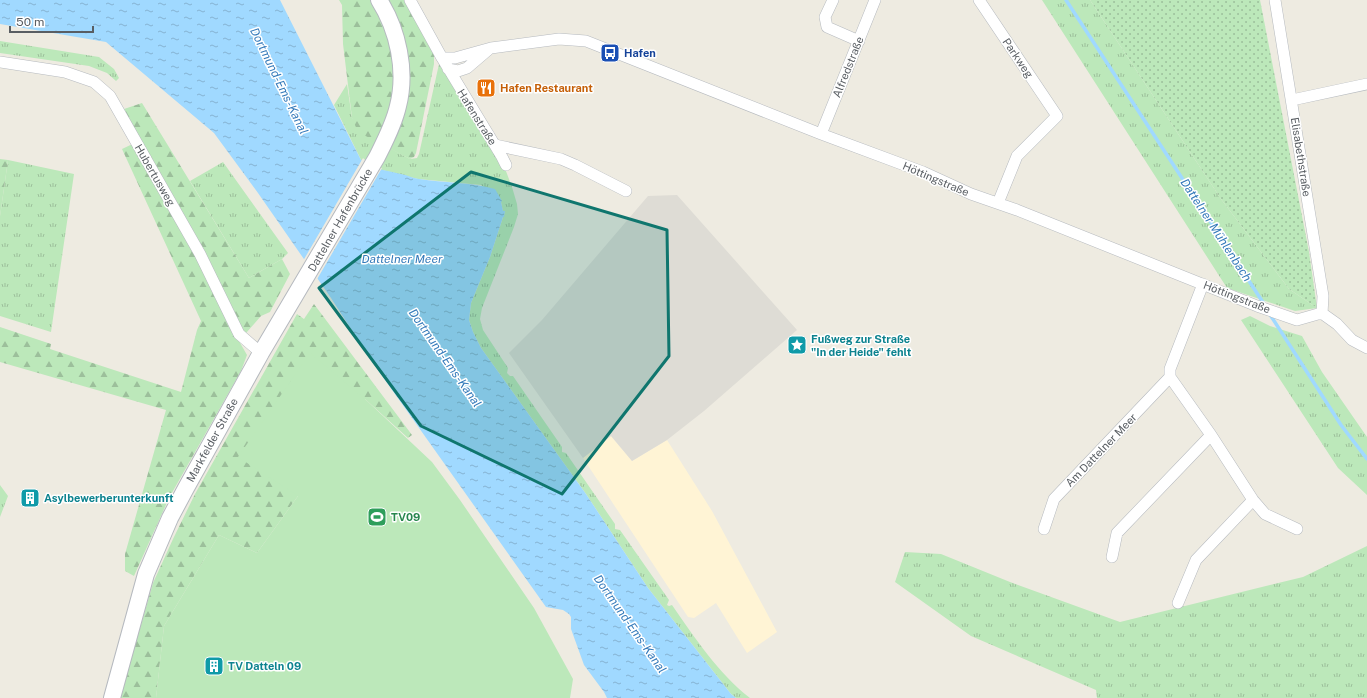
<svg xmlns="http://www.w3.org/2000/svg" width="1367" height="698" font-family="'Public Sans',sans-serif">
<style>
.commercial{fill:#fff4d5}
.industrial{fill:#dedcd5}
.grass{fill:url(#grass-tufts)}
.forest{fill:url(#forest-firs)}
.park{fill:url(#park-dots)}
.pitch{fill:#bce8ba}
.water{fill:url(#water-ripples)}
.pier{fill:#eeebe1}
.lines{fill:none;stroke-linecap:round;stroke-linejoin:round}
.stream{stroke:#a0d9ff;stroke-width:3.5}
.street-casing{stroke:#b6babf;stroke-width:12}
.secondary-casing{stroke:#b5b9bf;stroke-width:18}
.street{stroke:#fff;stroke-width:11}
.secondary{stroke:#fff;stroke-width:16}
.marked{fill:#0f766e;fill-opacity:0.2;stroke:#0f766e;stroke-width:3;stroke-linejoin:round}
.labels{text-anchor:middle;stroke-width:3;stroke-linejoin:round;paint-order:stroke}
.transit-label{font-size:11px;font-weight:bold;fill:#164399;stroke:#fff;text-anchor:start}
.street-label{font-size:11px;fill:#595e63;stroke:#fff}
.food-label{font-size:11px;font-weight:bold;fill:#c56008;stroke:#fff;text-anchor:start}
.culture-label{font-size:11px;font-weight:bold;fill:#0d838f;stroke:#fff;text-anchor:start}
.leisure-label{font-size:11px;font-weight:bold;fill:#27864d;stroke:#fff;text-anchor:start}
.water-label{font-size:12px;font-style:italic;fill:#347aba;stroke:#fff}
</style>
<defs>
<pattern id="grass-tufts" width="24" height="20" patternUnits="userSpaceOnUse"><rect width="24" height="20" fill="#bce8ba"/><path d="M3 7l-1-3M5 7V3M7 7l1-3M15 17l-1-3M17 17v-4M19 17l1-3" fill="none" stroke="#9cbf9b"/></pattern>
<pattern id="forest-firs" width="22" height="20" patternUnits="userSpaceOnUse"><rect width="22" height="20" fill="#bce8ba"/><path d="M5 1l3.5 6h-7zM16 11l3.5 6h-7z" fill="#9cbf9b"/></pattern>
<pattern id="park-dots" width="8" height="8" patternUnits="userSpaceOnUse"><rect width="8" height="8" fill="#bce8ba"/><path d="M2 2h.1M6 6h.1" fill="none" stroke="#9cbf9b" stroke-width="1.8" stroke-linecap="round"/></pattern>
<pattern id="water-ripples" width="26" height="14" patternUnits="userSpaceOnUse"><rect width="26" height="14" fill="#a0d9ff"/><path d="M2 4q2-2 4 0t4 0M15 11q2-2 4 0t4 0" fill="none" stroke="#85b3d2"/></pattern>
</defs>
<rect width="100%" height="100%" fill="#eeebe1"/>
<path class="commercial" d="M 611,436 L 632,461 L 667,440 L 712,511 L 777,632 L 747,653 L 716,603 L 694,618 L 688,617 L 583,458 Z"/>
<path class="industrial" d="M 677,195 L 797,330 L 704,411 L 667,440 L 632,461 L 611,436 L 583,458 L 509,353 L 542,320 L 648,196 Z"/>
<path class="grass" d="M 1042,0 L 1090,0 L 1221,199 L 1289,289 L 1317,308 L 1295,311 L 1227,288 Z
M 0,41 L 99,57 L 114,69 L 119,78 L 116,81 L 107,73 L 89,66 L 0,53 Z
M 439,64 L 501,158 L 512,187 L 517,204 L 518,214 L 514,227 L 482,308 L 480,319 L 483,330 L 508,368 L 507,373 L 510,376 L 513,376 L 562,447 L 562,452 L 566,453 L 615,524 L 615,529 L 620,530 L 669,600 L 667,605 L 669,606 L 672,605 C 695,638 718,673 750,698 L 736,698 L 731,694 L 648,588 L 586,494 L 481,348 L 473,332 L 469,320 L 471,303 L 490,257 L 505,211 L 503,212 L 501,202 L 481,185 L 418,179 L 370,167 L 361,160 L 334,105 L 347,84 L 352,118 L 375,140 L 410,159 L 417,158 L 419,154 Z
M 8,160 L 74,174 L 51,332 L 0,316 L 0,216 Z
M 223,162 L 288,253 L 282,259 L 249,278 L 190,181 Z
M 1250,316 L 1270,326 L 1302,336 L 1322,372 L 1367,437 L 1367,495 L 1338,468 L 1241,320 Z
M 0,485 L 8,496 L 0,517 Z
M 1367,546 L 1367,698 L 1097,698 L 1096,690 L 971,636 L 895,582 L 905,552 L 941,554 L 1010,582 L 1120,622 L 1303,577 Z"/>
<path class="forest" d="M 339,0 L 404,0 L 434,55 L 434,64 L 416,153 L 414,157 L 410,159 L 358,132 L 352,118 L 343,44 L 342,5 Z
M 142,103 L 249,278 L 282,259 L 290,274 L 270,312 L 261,316 L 239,341 L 247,355 L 241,371 L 169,498 L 134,576 L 125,571 L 125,554 L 166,410 L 0,362 L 0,327 L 51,344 L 50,349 L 181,392 L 197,330 L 201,321 L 122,149 L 141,140 L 124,109 Z
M 0,159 L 8,160 L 0,216 Z
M 314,304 L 412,435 L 408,438 L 365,399 L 298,496 L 257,553 L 219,535 L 164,626 L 156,698 L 120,698 L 153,583 L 173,539 L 195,494 L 297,314 L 304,319 Z"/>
<path class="park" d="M 1090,0 L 1260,0 L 1309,252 L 1317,308 L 1289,289 L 1221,199 Z"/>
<path class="pitch" d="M 310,353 L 365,399 L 432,462 L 460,500 L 534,608 L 573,679 L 570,698 L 156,698 L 164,626 L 219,535 L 257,553 L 298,496 L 238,457 Z"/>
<path class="water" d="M 0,0 L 280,0 L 361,160 C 374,170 386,170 401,174 C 407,175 412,178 419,179 C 444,183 470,182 495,189 L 502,201 L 501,202 L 503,211 L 505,211 L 504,217 L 503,217 L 490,257 L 471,303 L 469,320 L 473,332 L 481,348 L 586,494 L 648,588 L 731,694 L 736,698 L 607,698 L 604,692 L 584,665 L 571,629 L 571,617 L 569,614 L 563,610 L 546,607 L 373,363 L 331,298 L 258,193 L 214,133 L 106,42 L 0,24 Z"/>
<path class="pier" d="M 363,158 L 371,165 L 382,168 L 316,281 L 303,261 Z"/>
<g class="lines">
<path class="stream" d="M 1066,0 L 1264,304
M 1269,313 L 1341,425 L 1367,459"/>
<g class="street-casing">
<path id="street" d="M 410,0 L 442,58 L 502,157 L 506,165
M 833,0 L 825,17 L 827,27 L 859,41
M 979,0 L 1057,116 L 1017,156 L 998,203
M 1275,0 L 1323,296 L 1322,314
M 442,58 L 455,58 L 491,48 L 559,39 L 586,41 L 821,134 L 923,172 L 971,194 L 1017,210 L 1257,306 L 1297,320 L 1318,314 L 1323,314 L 1337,324 L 1352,340 L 1367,348
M 0,62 L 65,72 L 94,82 L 110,96 L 200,254 L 239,334 L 261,353
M 448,69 L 458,71 L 467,68 L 488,50
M 1292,100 L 1367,84
M 821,134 L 875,0
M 495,145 L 561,159 L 575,165 L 626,191
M 1170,377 L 1211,435 L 1253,500 L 1265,514 L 1297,529
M 1044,529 L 1054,499 L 1170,377 L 1170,369 L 1203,284
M 1112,557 L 1117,533 L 1211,435
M 1178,603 L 1196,560 L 1253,500"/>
</g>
<g class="secondary-casing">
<path id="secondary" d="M 112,698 L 146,574 L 170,518 L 186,488 L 261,353 L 377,157 C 385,141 394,124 398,106 C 407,71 398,30 379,0"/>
</g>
<use href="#street" class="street"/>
<use href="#secondary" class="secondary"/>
</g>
<path class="marked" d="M 471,172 L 667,230 L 669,356 L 562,494 L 421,426 L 319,288 Z"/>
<defs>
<g id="bus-square" transform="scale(1)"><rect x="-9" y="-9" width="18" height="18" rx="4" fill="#1a4fb4" stroke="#fff"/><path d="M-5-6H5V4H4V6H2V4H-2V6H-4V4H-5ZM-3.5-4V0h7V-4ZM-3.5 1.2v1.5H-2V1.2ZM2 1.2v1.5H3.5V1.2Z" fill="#fff"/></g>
<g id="restaurant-square" transform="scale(1)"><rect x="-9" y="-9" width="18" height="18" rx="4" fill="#e8710a" stroke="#fff"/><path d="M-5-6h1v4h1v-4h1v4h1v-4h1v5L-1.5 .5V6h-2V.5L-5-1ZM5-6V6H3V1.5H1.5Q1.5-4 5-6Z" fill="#fff"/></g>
<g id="sight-square" transform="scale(1)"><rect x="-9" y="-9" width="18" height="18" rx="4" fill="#0f9aa8" stroke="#fff"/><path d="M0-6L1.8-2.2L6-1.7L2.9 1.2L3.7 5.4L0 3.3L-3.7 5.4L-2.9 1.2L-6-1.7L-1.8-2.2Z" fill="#fff"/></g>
<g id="building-square" transform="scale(1)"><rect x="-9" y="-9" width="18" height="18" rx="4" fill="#0f9aa8" stroke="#fff"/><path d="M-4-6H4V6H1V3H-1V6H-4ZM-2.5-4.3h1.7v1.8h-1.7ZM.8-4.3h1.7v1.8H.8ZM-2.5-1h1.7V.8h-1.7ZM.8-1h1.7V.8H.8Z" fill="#fff"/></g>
<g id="stadium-square" transform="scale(1)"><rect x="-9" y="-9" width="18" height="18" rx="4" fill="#2e9e5b" stroke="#fff"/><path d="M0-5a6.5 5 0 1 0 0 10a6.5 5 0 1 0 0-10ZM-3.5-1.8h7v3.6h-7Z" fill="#fff"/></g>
</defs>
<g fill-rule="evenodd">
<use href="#bus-square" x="610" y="53"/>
<use href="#restaurant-square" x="486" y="88"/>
<use href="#sight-square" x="797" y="345"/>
<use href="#building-square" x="30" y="498"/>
<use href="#stadium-square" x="377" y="517"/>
<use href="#building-square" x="214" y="666"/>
</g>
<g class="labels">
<g class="transit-label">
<text x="624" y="57">Hafen</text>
</g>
<g class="street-label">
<text transform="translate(1018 58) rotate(56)" y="4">Parkweg</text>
<text transform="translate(848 67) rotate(-68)" y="4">Alfredstraße</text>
<text transform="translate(477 117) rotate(58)" y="4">Hafenstraße</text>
<text transform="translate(1301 157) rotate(81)" y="4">Elisabethstraße</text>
<text transform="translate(155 175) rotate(60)" y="4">Hubertusweg</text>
<text transform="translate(936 179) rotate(23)" y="4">Höttingstraße</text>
<text transform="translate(340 220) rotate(-60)" y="4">Dattelner Hafenbrücke</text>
<text transform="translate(1237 297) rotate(21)" y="4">Höttingstraße</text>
<text transform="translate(212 440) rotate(-61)" y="4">Markfelder Straße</text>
<text transform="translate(1101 450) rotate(-46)" y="4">Am Dattelner Meer</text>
</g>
<g class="food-label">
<text x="500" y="92">Hafen Restaurant</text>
</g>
<g class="culture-label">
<text x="811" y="343">Fußweg zur Straße<tspan x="811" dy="13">"In der Heide" fehlt</tspan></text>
<text x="44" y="502">Asylbewerberunterkunft</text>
<text x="228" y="670">TV Datteln 09</text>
</g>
<g class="leisure-label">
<text x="391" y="521">TV09</text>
</g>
<g class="water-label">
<text transform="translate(279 81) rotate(64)" y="4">Dortmund-Ems-Kanal</text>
<text transform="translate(1216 230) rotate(57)" y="4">Dattelner Mühlenbach</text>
<text x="402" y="263">Dattelner Meer</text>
<text transform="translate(445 358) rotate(55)" y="4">Dortmund-Ems-Kanal</text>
<text transform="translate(630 624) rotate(55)" y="4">Dortmund-Ems-Kanal</text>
</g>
</g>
<path d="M10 26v6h83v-6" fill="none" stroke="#595e63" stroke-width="2"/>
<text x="16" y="26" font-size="12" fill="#595e63" stroke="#ffffff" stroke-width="3" paint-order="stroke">50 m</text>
</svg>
